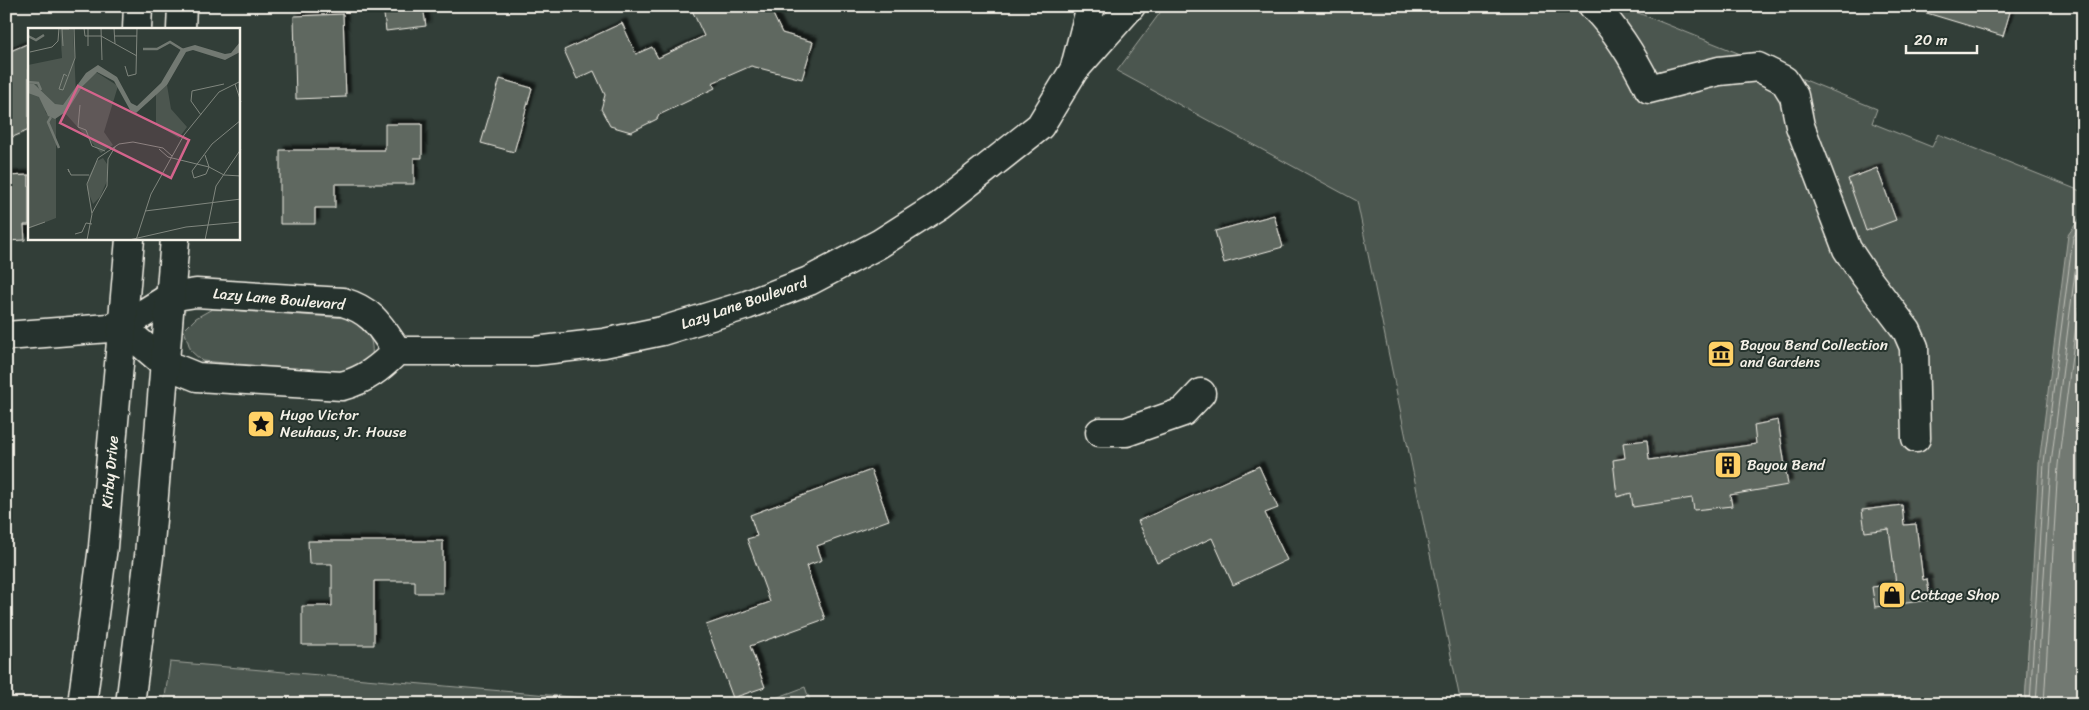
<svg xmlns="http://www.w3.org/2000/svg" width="2089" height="710" font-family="Sriracha,sans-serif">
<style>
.green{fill:#4c564f;stroke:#a0a49c}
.water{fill:#727972;stroke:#a6a9a1}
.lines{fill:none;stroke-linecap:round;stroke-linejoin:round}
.shore{stroke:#c0c1b9;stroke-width:1}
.building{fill:#5f6861;stroke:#f4f1e8;filter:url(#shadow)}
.minor-casing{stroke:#f4f1e8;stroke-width:31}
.major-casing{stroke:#f4f1e8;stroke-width:31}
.minor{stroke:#26332d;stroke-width:28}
.major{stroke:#26332d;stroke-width:28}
.labels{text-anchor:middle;stroke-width:4;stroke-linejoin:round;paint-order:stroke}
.street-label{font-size:15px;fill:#f4f1e8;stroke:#26332d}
.poi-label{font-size:15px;fill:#f4f1e8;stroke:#26332d;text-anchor:start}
.inset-river{fill:none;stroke:#727972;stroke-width:2.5}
.inset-road{fill:none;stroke:#80867e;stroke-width:1}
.view{fill:#d4648c;fill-opacity:0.15;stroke:#d4648c;stroke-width:2.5}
.inset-edge{fill:none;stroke:#f4f1e8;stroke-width:2.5}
</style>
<defs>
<filter id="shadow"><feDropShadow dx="4.5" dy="-4.5" stdDeviation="1" flood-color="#0009"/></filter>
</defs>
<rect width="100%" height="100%" fill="#323e38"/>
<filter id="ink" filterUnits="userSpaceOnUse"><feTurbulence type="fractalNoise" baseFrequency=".02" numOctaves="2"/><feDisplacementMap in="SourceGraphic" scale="10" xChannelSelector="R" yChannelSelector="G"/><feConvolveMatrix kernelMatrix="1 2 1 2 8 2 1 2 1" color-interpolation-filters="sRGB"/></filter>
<g filter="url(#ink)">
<path class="green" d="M 1165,6 L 1621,6 L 1877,109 L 1872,123 L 1932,147 L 1938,134 L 2083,192 L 2083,611 L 2032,619 L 2030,625 L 2025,704 L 1461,704 L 1357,201 L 1117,71 Z
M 212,309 L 347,318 C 365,328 374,335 372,357 L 358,367 L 343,373 L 202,361 L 191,351 L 184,330 L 196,318 Z
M 170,662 L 628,702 L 629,704 L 164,704 Z
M 805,687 L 811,704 L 760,704 Z"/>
<path class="water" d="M 2083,214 L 2083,704 L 2025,704 L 2039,463 L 2068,235 Z"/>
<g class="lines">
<path class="shore" d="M 2030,704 L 2044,463 L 2073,237 L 2083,223
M 2036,704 L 2051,464 L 2079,240 L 2083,234
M 2044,704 L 2058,465 L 2083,271"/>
</g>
<path class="building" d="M 383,6 L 423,6 L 426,26 L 386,31 Z
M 690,6 L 769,6 L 782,33 L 813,42 L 802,79 L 751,66 L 712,83 L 715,88 L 659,115 L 657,119 L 631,132 L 610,126 L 601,109 L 605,95 L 594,71 L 577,79 L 564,50 L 622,23 L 636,54 L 652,47 L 658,58 L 704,36 Z
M 1921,6 L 1990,6 L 2010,12 L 2003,36 L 1920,11 Z
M 343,14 L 346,97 L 296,99 L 294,16 Z
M 29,43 L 29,130 L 13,137 L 6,123 L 6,53 Z
M 500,79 L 532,88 L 514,152 L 481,143 Z
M 385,124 L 422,124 L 422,158 L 414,158 L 414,184 L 335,184 L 335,208 L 315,208 L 315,224 L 280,224 L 280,150 L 385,150 Z
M 1877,168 L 1896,220 L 1866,231 L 1848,179 Z
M 29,175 L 29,225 L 24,225 L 25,240 L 6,241 L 6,176 Z
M 1274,215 L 1283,247 L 1224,263 L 1215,231 Z
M 1778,420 L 1788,485 L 1730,495 L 1732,506 L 1694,510 L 1692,498 L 1633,507 L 1631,493 L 1617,497 L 1613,460 L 1625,458 L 1623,443 L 1647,440 L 1649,460 L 1756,444 L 1754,425 Z
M 1259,466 L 1278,508 L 1265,513 L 1287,560 L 1233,585 L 1212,538 L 1157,563 L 1138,521 Z
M 871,470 L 889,520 L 817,546 L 822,560 L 806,566 L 825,619 L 750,646 L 765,687 L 733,698 L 706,625 L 770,602 L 747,539 L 757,536 L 750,515 Z
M 1902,505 L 1904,525 L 1916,524 L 1923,580 L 1927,579 L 1930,600 L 1875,607 L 1872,587 L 1896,584 L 1889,529 L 1865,532 L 1862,510 Z
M 308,541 L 443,541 L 443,593 L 415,593 L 415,581 L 374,581 L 374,645 L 302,645 L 302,606 L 332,606 L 332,564 L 309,564 Z"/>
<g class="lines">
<g class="minor-casing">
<path id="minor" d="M 1593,6 C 1617,30 1634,58 1649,89 L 1719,71 L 1758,67 L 1784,80 L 1794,96 L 1800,126 L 1847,249 L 1863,273 L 1907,331 L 1914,347 L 1916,438
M 1075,67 L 1091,6
M 122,327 L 165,364 L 197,377 L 342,386 C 365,380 380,368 397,351 L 535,351 L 604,343 L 662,331 L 747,305 L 809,281 L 879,244 L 940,205 L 1040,126 L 1074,70 L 1131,6
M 6,336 L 122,327 L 170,297 L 196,293 L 343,302 C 373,311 380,326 397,351
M 1100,432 L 1126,432 L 1183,412 L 1201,393"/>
</g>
<g class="major-casing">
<path id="major" d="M 137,29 L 138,6
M 181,29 L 182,6
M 82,704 L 103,547 L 130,239
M 130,704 L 149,556 L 175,239"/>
</g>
<use href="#minor" class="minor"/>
<use href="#major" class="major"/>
</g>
</g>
<defs>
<g id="museum-square" transform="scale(1.4375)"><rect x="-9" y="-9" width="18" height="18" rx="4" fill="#ffd166" stroke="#26332d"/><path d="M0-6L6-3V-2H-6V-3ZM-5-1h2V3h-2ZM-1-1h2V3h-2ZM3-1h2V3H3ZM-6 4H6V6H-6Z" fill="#111"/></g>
<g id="sight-square" transform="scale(1.4375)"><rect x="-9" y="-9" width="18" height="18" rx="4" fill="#ffd166" stroke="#26332d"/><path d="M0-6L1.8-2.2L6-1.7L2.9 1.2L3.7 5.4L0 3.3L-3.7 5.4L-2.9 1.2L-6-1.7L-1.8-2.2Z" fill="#111"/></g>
<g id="building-square" transform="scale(1.4375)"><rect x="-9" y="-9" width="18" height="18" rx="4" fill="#ffd166" stroke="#26332d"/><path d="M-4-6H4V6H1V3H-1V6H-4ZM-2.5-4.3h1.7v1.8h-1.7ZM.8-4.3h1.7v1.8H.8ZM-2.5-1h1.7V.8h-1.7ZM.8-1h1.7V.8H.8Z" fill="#111"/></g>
<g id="shop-square" transform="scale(1.4375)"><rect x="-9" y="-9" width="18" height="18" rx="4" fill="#ffd166" stroke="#26332d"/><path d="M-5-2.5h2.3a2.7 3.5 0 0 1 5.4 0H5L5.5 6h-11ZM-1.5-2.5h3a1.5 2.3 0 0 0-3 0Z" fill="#111"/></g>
</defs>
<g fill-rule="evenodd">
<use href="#museum-square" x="1721" y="354"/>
<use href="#sight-square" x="261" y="424"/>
<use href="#building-square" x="1728" y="465"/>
<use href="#shop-square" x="1892" y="595"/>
</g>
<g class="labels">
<g class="street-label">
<text transform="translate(279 299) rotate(5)" y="5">Lazy Lane Boulevard</text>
<text transform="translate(744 303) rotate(-19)" y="5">Lazy Lane Boulevard</text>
<text transform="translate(110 472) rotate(-85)" y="5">Kirby Drive</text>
</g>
<g class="poi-label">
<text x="1740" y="350">Bayou Bend Collection<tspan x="1740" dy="17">and Gardens</tspan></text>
<text x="280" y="420">Hugo Victor<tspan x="280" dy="17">Neuhaus, Jr. House</tspan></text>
<text x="1747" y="470">Bayou Bend</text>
<text x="1911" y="600">Cottage Shop</text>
</g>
</g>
<g transform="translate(28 28)">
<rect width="212" height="212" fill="#323e38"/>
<path d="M 32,0 L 45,0 L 48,66 L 68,44 L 90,58 L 76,104 L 85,117 L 73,125 L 36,84 L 16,78 L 18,85 L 23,90 L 28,90 L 28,190 L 0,201 L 0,65 L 3,65 L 0,63 L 0,37 L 34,30 ZM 139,57 L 143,81 L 159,99 L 151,110 L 128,96 L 128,66 ZM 75,130 L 79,136 L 79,153 L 72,169 L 65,176 L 59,161 L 61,148 L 69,133 Z" fill="#4c564f"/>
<path d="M 212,14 L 212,24 L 197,32 L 165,22 L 158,24 L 139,57 L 108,85 L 102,82 L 86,53 L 69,44 L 54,59 L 39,83 L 27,91 L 20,88 L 11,69 L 0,65 L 0,55 L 6,56 L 27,76 L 35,77 L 58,45 L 70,37 L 89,49 L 103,75 L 109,78 L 133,55 L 153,21 L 167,17 L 197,26 L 203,25 Z" fill="#727972"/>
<path class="inset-river" d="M 0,8 L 8,12 L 16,7M 115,21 L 129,21 L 142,14 L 155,22M 0,54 L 10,55 L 13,62M 23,89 L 20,94 L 31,120"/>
<path class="inset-road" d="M 56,0 L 57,8 L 73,8 L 109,28M 60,0 L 60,18M 73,0 L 74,32M 86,0 L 87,16M 87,8 L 109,8M 35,18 L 34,1 L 41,1M 2,24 L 24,19 L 30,13 L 31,0M 97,38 L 100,48 L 108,46M 108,46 L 109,0M 39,48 L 36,46 L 31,61 L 35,62 L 47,30 L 46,0M 207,56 L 213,74M 52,77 L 50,99 L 58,102 L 64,118 L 77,123M 173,87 L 163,73 L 164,63 L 196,56M 131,121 L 140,129 L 181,139 L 196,147 L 213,148M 177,127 L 181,139 L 178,146 L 166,150 L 164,143 L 184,116 L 213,92M 41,144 L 40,141 L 43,147 L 61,147M 117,183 L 213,171M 64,185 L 79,158 L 80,131 L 87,119M 0,200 L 17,194M 47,206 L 54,204 L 58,195 L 64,196M 59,212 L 64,186 L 59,156 L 70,130 L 91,116 L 105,114 L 135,120 L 144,128M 101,212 L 158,199 L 213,194M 108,212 L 123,166 L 156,107 L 191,64 L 213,53M 177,212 L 188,158 L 213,121"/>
<path class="view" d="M 50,58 L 161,112 L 143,150 L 32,95 Z"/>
<rect width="212" height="212" class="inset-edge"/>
</g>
<rect width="2089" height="710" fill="none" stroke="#26332d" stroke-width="25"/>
<rect x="12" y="12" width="2064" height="685" fill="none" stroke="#f4f1e8" stroke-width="2" filter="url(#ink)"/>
<path d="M1906 45v8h71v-8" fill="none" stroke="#f4f1e8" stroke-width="2.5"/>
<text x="1914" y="45" font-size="15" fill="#f4f1e8" stroke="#26332d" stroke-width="4" paint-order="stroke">20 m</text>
</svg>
